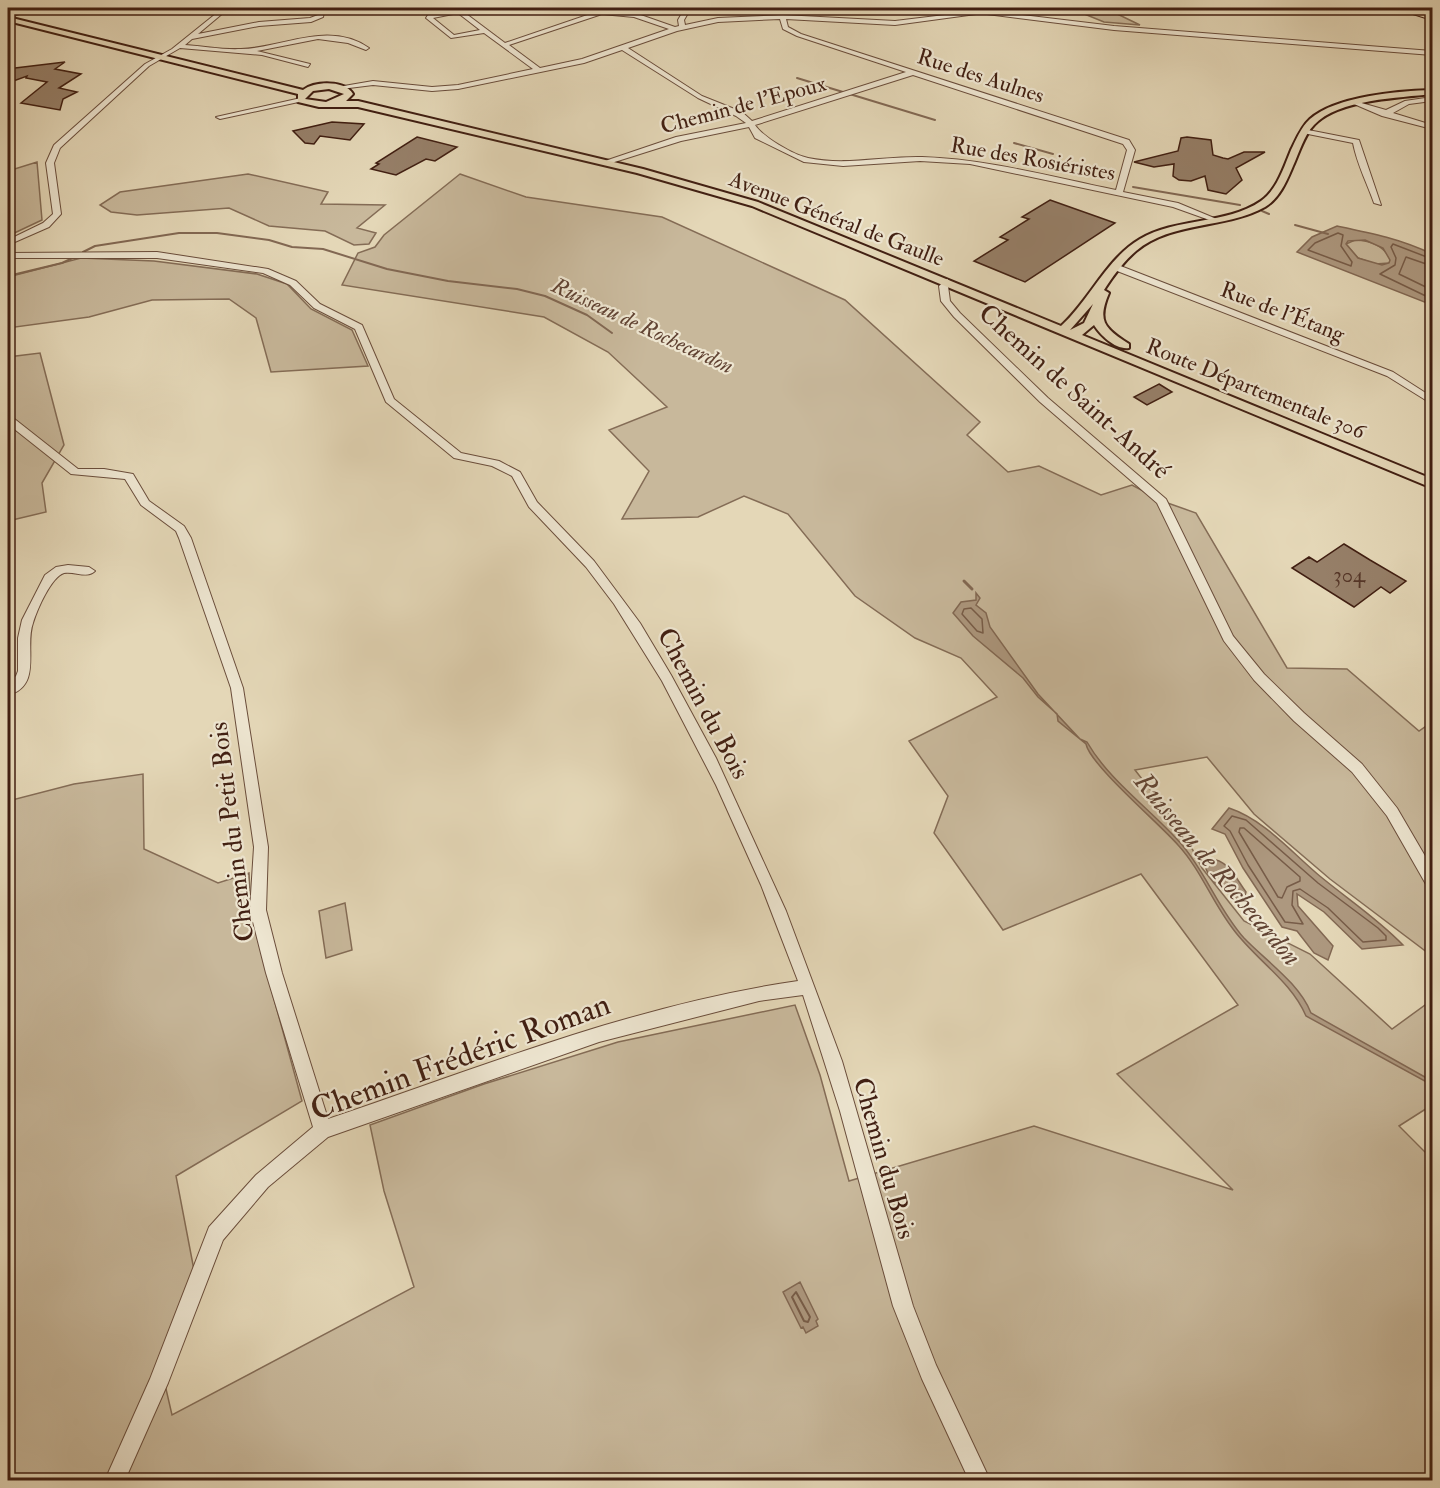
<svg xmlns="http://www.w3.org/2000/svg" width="1440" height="1488" font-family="'IM FELL Double Pica',serif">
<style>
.green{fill:#c8b89b;stroke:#846c56;stroke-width:1.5}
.water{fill:#ad987f;stroke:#826853;stroke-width:1.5;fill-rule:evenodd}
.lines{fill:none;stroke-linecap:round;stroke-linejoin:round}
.shore-far1{stroke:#775c48;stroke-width:1.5}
.shore{stroke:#775c48;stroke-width:2}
.stream-far1{stroke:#826853;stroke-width:2}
.stream{stroke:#826853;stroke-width:3}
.building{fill:#967f68;stroke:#411f12;stroke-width:1.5}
.minor-casing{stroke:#6a4d3b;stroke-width:2}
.major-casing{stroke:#411f12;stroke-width:4}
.highway-casing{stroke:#411f12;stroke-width:2}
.minor{fill:#ede5d0;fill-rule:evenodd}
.major{fill:#e4d7b7;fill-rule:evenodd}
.highway{fill:#e4d7b7;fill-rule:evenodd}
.labels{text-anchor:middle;stroke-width:4.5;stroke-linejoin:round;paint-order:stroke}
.far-street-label{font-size:22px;fill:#411f12;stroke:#ede5d0}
.far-water-label{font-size:22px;font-style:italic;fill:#614333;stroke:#ede5d0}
.number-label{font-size:22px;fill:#563728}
.street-label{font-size:26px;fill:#411f12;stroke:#ede5d0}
.water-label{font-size:27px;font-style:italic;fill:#614333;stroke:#ede5d0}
.near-street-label{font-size:32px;fill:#411f12;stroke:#ede5d0}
</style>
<rect width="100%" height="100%" fill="#e4d7b7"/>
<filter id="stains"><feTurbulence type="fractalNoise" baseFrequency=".00333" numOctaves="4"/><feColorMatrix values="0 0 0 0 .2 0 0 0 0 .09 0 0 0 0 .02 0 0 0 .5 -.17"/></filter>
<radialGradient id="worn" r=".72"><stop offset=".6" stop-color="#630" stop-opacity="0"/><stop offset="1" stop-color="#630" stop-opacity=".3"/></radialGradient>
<path class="green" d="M 1078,8 L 1105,8 L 1140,25 L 1104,22 L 1072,9 Z
M 37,162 L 42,220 L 8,236 L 8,171 Z
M 248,174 L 328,192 L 321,204 L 385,205 L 357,228 L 376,233 L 369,244 L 354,245 L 325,231 L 269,226 L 229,208 L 137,215 L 111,212 L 100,205 L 120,192 Z
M 460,174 L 526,197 L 662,217 L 845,300 L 980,422 L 967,435 L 1008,472 L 1039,466 L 1101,495 L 1132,485 L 1162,501 L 1196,513 L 1287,668 L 1347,669 L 1419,731 L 1432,722 L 1432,956 L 1330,879 L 1254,814 L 1207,757 L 1135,770 L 1184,833 L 1202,868 L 1244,921 L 1310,954 L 1392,1029 L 1432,1000 L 1432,1105 L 1399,1126 L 1427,1154 L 1432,1179 L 1432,1480 L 8,1480 L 8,801 L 74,784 L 143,774 L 144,849 L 218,883 L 249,873 L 251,915 L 302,1101 L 176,1176 L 194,1270 L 160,1363 L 172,1415 L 414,1287 L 384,1191 L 370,1125 L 484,1084 L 618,1042 L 795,1005 L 820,1075 L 849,1181 L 1034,1126 L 1233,1190 L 1117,1074 L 1238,1005 L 1141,874 L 1003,930 L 934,833 L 948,796 L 909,741 L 997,697 L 961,658 L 915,638 L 855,596 L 788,514 L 744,496 L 698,517 L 622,519 L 649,471 L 609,430 L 667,407 L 608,352 L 544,317 L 342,285 L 358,253 L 375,247 L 384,235 Z
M 1355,240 C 1372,241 1383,245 1391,260 L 1389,263 L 1375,264 L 1358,258 L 1346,244 Z
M 81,258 L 154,261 L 257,274 L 287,284 L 311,309 L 352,330 L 368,366 L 271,372 L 256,318 L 229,299 L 152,300 L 89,317 L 8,328 L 8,277 Z
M 40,353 L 64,445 L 42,483 L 46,512 L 8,521 L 8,357 Z
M 345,903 L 352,950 L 326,958 L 319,911 Z"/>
<path class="water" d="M 1337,226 C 1371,233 1401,239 1432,254 L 1432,305 L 1297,252 L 1312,237 ZM 1365,240 L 1383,248 L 1390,260 L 1389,263 L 1382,265 L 1358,258 L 1346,244 L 1348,241 Z
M 976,593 L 980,598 L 976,605 L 986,613 L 990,627 L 1038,694 L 1080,739 L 1087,742 C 1110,782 1153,811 1183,846 C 1207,875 1219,910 1244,938 C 1266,961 1299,983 1311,1013 L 1432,1081 L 1432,1085 L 1306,1016 C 1291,981 1256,960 1233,929 C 1212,902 1201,870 1178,845 C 1161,825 1090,765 1086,744 L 1058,721 L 1057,714 L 1038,697 L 1023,678 L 973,636 L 953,613 L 961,602 L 976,600 Z
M 1229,808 C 1265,820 1292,853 1321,877 C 1349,900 1378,919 1403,945 L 1362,949 L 1324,912 L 1297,894 L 1298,906 L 1333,946 L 1328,960 L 1314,953 L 1297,931 L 1282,927 L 1243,868 L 1225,834 L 1212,829 Z
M 1210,859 C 1228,859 1237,880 1246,892 L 1244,900 C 1230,900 1206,878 1205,864 Z
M 800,1282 L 818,1319 L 816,1321 L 818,1326 L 806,1333 L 803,1327 L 801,1328 L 783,1292 Z"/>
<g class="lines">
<path class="shore-far1" d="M 1338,233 L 1343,235 L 1341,246 L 1352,262 L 1351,266 L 1308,250 L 1315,243 Z
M 1432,259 L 1393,244 L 1391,247 L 1396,258 L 1395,265 L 1380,274 L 1432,299
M 1432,266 L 1406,257 L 1399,274 L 1432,290
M 971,608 L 982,619 L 983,633 L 977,631 L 962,614 L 964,609 Z
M 1232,816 L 1246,820 L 1318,883 L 1378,928 L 1386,936 L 1386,940 L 1363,942 L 1328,908 L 1300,889 L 1293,891 L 1292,905 L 1303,924 L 1285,922 L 1248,865 L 1230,831 L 1224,826 Z
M 1240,828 L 1244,828 L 1300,877 L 1300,881 L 1287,887 L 1282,898 L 1278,897 L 1239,832 Z"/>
<path class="shore" d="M 796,1292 L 810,1317 L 808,1322 L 804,1321 L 792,1297 Z"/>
<path class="stream-far1" d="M 797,78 L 935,120
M 1014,143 L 1053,154
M 1133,187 L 1240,205
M 1262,211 L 1269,214
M 1295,225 L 1328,234
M 83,252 L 95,246 L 179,233 L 217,233 L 269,240 L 292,247 L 323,249 L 387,269 L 448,281 L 517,289 L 545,296 L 587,315 L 612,333
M 8,276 L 62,263 L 77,256"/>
<path class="stream" d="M 964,581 L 972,589"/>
</g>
<path class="building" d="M 65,62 L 55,69 L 81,74 L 59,88 L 77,92 L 63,99 L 60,110 L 21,103 L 47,82 L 26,78 L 27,76 L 8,83 L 8,71 L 15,68 Z
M 332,122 L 364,124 L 350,140 L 320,136 L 314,144 L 305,143 L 293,131 Z
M 417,137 L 457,147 L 435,161 L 426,159 L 396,175 L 371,169 L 379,164 L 376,163 Z
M 1187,137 L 1211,140 L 1213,155 L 1223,158 L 1228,159 L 1244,152 L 1265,152 L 1236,168 L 1242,180 L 1226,194 L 1208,190 L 1205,176 L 1191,181 L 1179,180 L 1173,176 L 1174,164 L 1154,167 L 1134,162 L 1178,151 L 1181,138 Z
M 1050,200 L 1115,223 L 1025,282 L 974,261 L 1008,240 L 1000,237 L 1029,219 L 1022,217 Z
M 1159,384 L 1172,392 L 1147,405 L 1134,397 Z
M 1344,544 L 1370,560 L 1406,581 L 1390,593 L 1381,587 L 1354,607 L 1292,568 L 1309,557 L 1317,562 Z"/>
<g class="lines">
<g class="minor-casing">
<path id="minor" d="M 28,8 L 36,8 L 8,18 L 8,14 Z
M 223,8 L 229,8 L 198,34 L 259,22 L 310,18 L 318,15 L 319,8 L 325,8 L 323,17 L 311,22 L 259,26 L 192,39 L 185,45 C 203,46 223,50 241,49 C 284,48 328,20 369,48 L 366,50 L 348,43 L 318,39 L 257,51 L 310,64 L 308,67 L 262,55 L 180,48 L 149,66 L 60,148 L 54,163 L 61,214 L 49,227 L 8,245 L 8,240 L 43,223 L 53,214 L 46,163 L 54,145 L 145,64 L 172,49 Z
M 551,8 L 575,8 L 572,10 Z
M 685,8 L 691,8 L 684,20 L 685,25 L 718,18 L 783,15 L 895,21 L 978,11 L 976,14 L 895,25 L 786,19 L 788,27 L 801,34 L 1129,140 L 1135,150 L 1123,192 L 1178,203 L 1219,220 L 1215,222 L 1173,207 L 970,164 L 920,161 L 843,166 L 804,162 L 755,138 L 749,127 L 681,141 L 605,165 L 605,161 L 676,137 L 746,123 L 736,116 L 698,98 L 622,50 L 584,63 L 458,89 L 432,91 L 373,85 L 341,89 L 338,87 L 373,81 L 432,87 L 458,85 L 533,69 L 484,33 L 451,38 L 426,18 L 428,15 L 461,10 L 505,43 L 602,10 L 635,13 L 675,27 L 679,26 L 678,20 ZM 458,13 L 480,30 L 454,35 L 433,18 ZM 602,14 L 634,17 L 669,29 L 582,59 L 540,68 L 509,45 ZM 780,19 L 783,29 L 797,36 L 906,72 L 752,121 L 742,112 L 702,96 L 628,48 L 677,31 L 718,22 ZM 913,75 L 1123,144 L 1127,150 L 1116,190 C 1052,177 987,159 922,157 C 884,156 846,166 808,158 C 793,155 763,137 755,125 Z
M 989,11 L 1114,26 L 1432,51 L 1432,55 L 1114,30 L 987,14 Z
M 1432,97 L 1432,101 L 1409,104 L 1393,113 L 1432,125 L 1432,129 L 1382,116 L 1354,104 L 1358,102 L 1386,110 L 1405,101 Z
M 301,98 L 305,100 L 303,101 L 220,119 L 216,117 Z
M 1303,129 L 1359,140 L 1381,205 L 1374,203 C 1367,183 1357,164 1353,143 L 1303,133 Z
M 157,252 L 268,269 L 296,281 L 320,304 L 362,325 L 394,399 L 461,453 L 499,461 L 520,472 L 537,502 L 594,561 L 640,623 L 671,675 L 716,758 L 786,911 L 842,1061 L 913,1306 L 936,1365 L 990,1480 L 969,1480 L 922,1379 L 893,1306 L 840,1111 L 803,995 L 759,1001 L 599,1042 L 328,1137 L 268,1187 L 223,1240 L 168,1383 L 125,1480 L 105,1480 L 150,1379 L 209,1227 L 256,1175 L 313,1127 L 266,973 L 250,910 L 254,847 L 231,688 L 179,538 L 176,531 L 141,505 L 125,479 L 71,474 L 8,424 L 8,416 L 12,417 L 78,469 L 104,469 L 133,474 L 149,501 L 184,526 L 191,538 L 243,688 L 268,847 L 266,910 L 282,973 L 328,1119 C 481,1067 637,1004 798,981 L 761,885 L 716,785 L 662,681 L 614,604 L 586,567 L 529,507 L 512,476 L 492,466 L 454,458 L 386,402 L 355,329 L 314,308 L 290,285 L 263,273 L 157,258 L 8,258 L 8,253 Z
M 1112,265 L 1118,265 L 1393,372 L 1432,397 L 1432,404 L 1387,376 L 1112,269 Z
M 947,279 L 951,282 L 948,286 L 950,301 L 960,313 L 1048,398 L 1166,499 L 1233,636 L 1264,674 L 1304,713 L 1362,764 L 1397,808 L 1432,868 L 1432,887 L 1427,886 L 1387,816 L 1352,772 L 1294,721 L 1254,680 L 1224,641 L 1157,503 L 1040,402 L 954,317 L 941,301 L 939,286 Z
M 68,565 L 89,567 L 95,571 C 87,579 75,571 64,573 C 51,577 37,610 33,623 C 24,647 43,686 8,695 L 8,684 L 16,676 L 18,671 L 18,638 L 22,620 L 45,575 L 56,567 Z"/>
</g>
<g class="major-casing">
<path id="major" d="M 8,17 L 303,90 C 315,81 345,80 353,94 L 346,101 L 358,101 L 643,169 L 758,202 L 1061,326 C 1090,300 1106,259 1140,239 C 1177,217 1226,225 1261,201 C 1277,190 1284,167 1291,150 C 1296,140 1301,127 1310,119 C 1336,96 1399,91 1432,90 L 1432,94 C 1400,98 1338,99 1314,125 C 1304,135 1299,153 1293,166 C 1287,180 1280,198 1265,207 C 1226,229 1171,221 1136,251 C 1123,262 1113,276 1104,290 L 1109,293 C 1097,321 1104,328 1129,344 L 1129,348 C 1116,350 1101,336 1094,325 L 1082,335 L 1432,479 L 1432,488 L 752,206 L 637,173 L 358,107 L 319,107 L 298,102 L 298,94 L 8,21 ZM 329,89 L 344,94 L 326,102 L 305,99 L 313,91 ZM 1093,304 L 1084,323 L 1070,330 Z"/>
</g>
<g class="highway-casing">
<path id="highway" d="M 1394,8 L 1406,8 L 1432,14 L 1432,20 Z"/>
</g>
<use href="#minor" class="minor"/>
<use href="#major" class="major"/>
<use href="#highway" class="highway"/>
</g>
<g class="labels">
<g class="far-street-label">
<text transform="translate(981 75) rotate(18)" y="8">Rue des Aulnes</text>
<text transform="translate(743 104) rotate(-15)" y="8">Chemin de l'Epoux</text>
<text transform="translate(1033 158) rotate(10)" y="8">Rue des Rosiéristes</text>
<text transform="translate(837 218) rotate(21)" y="8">Avenue Général de Gaulle</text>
<text transform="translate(1283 311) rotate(21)" y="8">Rue de l'Étang</text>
<text transform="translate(1256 388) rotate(22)" y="8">Route Départementale 306</text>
</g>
<g class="far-water-label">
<text transform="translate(643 325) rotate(25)" y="8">Ruisseau de Rochecardon</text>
</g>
<g class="number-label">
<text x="1349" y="582">304</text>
</g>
<g class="street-label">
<text transform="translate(1075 391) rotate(42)" y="9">Chemin de Saint-André</text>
<text transform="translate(704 703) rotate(62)" y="9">Chemin du Bois</text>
<text transform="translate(231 832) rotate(-97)" y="9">Chemin du Petit Bois</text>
<text transform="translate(885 1158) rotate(74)" y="9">Chemin du Bois</text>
</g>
<g class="water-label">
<text transform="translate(1218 869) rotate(50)" y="9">Ruisseau de Rochecardon</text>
</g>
<g class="near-street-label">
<text transform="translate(460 1056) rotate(-20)" y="11">Chemin Frédéric Roman</text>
</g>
</g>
<rect width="1440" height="1488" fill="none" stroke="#e4d7b7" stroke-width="30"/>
<rect x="9" y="9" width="1422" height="1470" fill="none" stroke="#411f12" stroke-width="3"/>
<rect x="15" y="15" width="1410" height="1458" fill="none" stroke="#411f12" stroke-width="1.5"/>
<rect width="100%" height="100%" filter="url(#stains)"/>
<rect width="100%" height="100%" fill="url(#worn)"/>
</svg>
